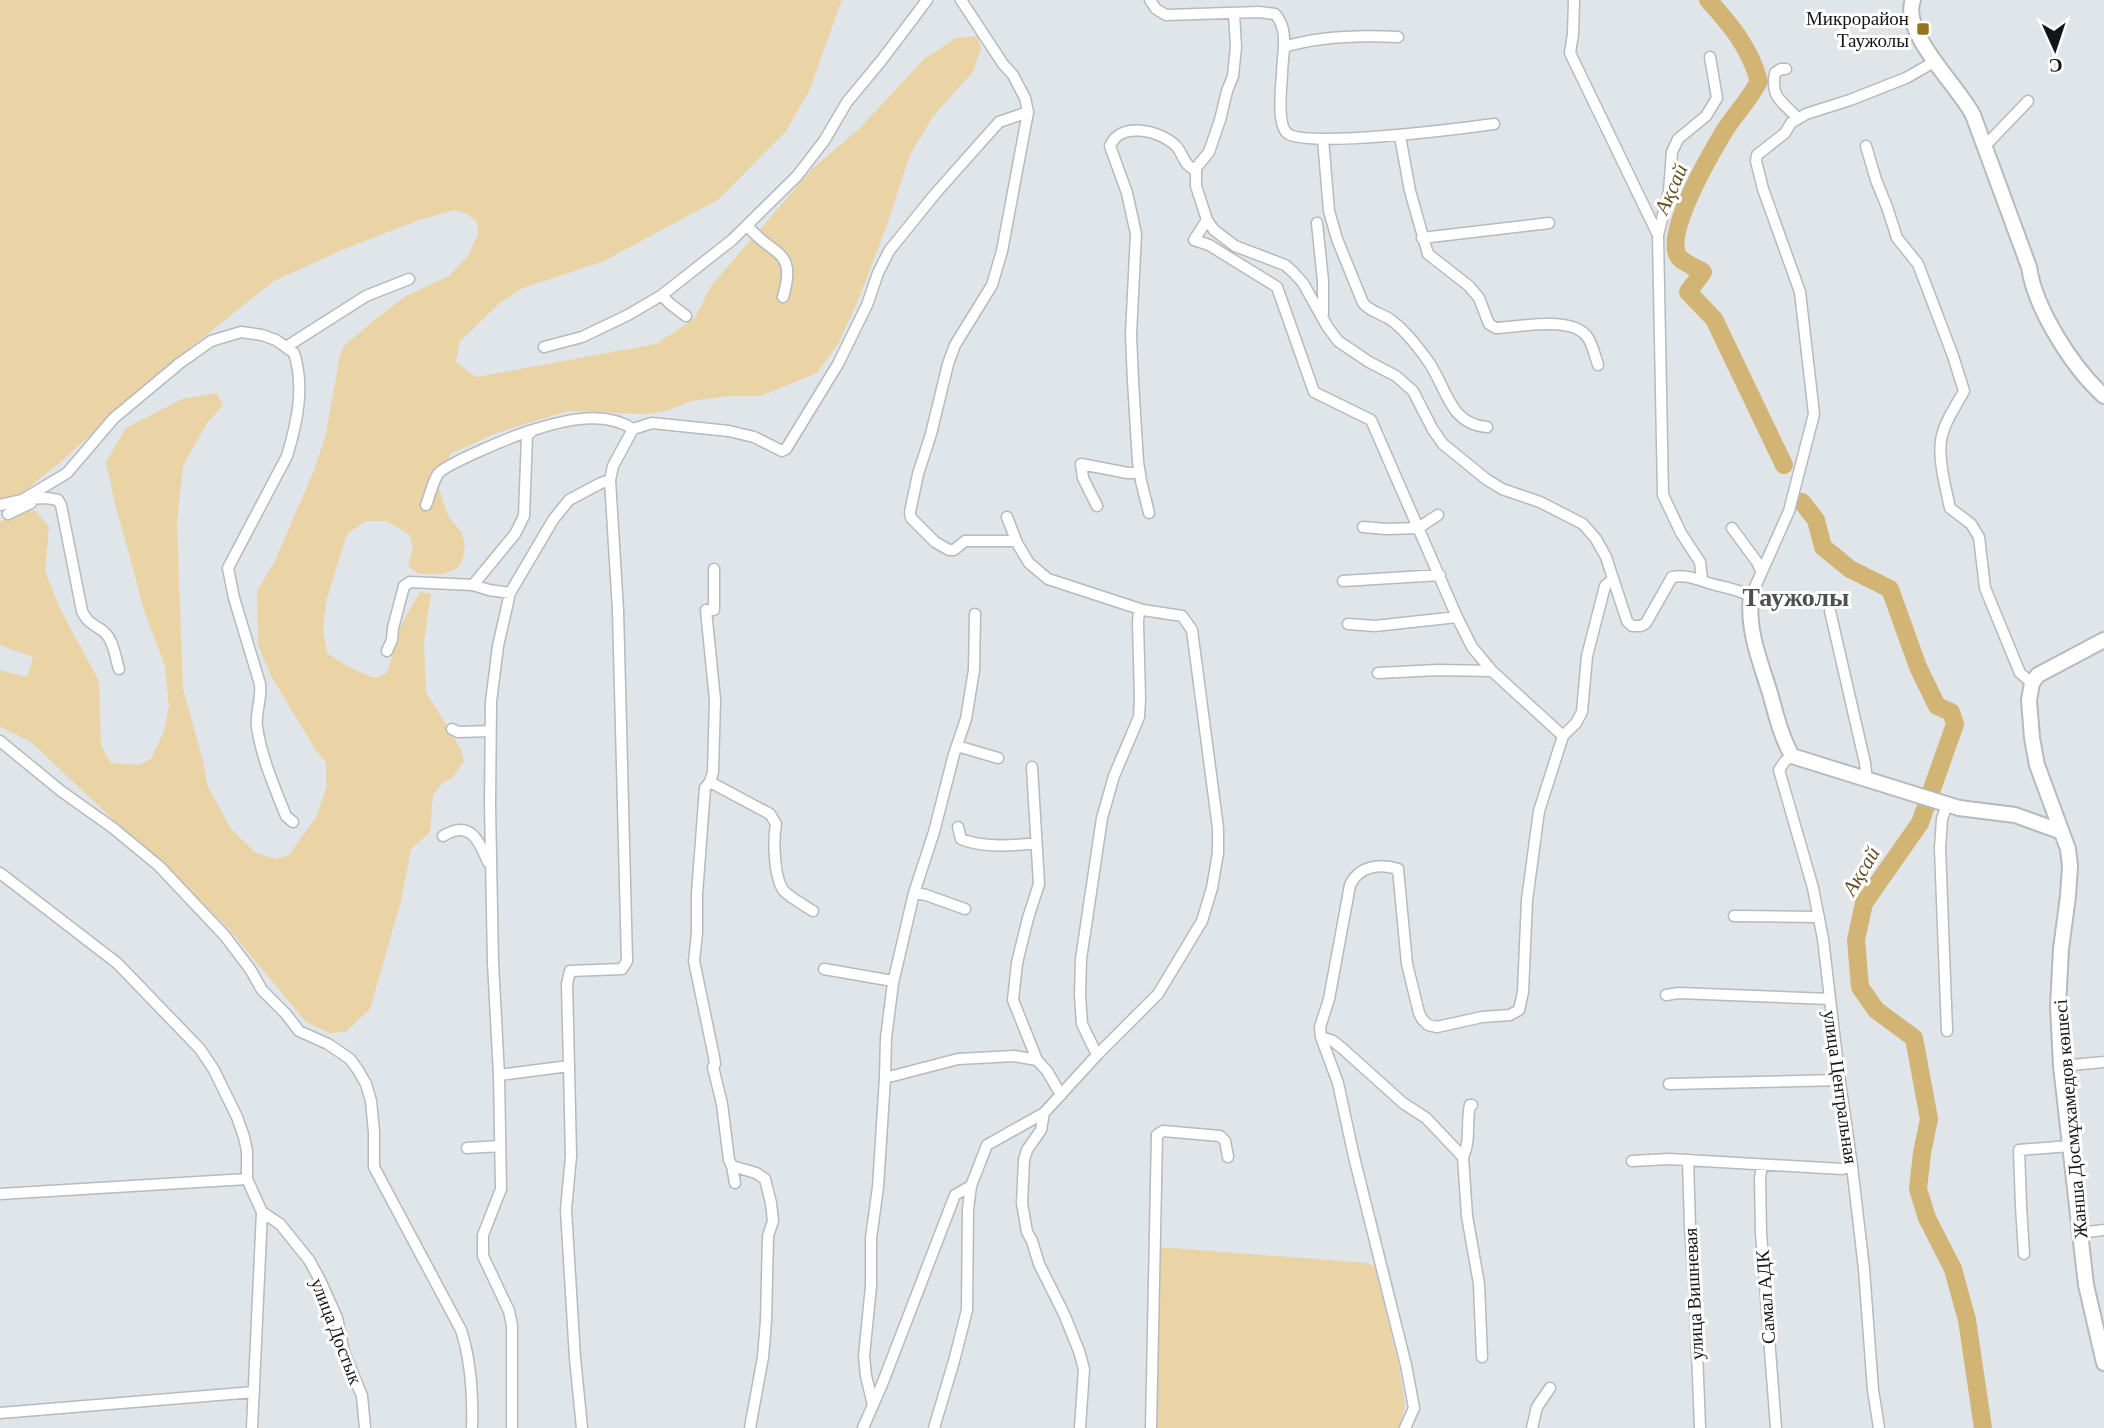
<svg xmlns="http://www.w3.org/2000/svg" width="2104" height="1428" font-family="'Crimson Pro',serif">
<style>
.green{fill:#ead3a4}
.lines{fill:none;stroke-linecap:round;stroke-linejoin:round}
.river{stroke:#d2b475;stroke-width:18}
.street-casing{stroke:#b5babf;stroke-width:13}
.secondary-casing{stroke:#b5babf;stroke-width:18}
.street{stroke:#fff;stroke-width:10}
.secondary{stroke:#fff;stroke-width:14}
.poi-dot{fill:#96731c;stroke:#fff;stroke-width:2.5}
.labels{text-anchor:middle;stroke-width:6;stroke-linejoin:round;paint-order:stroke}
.poi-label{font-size:19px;fill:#141517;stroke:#fff;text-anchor:end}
.street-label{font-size:19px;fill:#141517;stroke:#fff}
.water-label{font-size:21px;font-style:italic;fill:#665121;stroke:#fff}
.district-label{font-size:26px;font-weight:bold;fill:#4c5054;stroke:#fff}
</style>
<rect width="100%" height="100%" fill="#e0e5ea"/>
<path class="green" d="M 0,0 L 842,0 L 809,91 L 786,131 L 719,199 L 604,261 L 523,288 L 501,302 L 460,341 L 456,362 L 476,377 L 656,344 L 695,318 L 711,286 L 813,168 L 860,128 L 924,59 L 956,38 L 977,36 L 981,48 L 973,72 L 933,116 L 910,155 L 887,225 L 857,303 L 838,344 L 817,373 L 761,396 L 729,396 L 692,401 L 666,411 L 645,414 L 568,411 L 496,433 L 450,454 L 439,488 L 448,516 L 462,533 L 465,546 L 463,558 L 458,568 L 443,574 L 419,574 L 408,566 L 413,548 L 409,534 L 386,521 L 366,521 L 347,534 L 326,601 L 323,629 L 327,653 L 350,668 L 374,678 L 387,673 L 402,623 L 420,592 L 431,594 L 424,641 L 426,692 L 461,749 L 464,761 L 452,778 L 442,783 L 433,795 L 430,832 L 411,849 L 401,901 L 370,1009 L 345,1032 L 330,1033 L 306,1022 L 227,927 L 31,742 L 0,727 L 0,670 L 27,677 L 33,657 L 0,645 L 0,522 L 12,515 L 35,510 L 49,527 L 45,571 L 59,607 L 99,681 L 101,746 L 111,763 L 139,765 L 151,759 L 164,731 L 169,707 L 165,666 L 145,613 L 115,503 L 106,462 L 126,428 L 182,399 L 217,393 L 223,405 L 207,423 L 183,466 L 177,523 L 183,688 L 203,761 L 207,785 L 231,829 L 256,853 L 276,859 L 289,855 L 316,817 L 326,789 L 326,762 L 317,752 L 271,676 L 258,645 L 257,591 L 274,563 L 313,473 L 326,434 L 339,360 L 343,347 L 378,317 L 406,296 L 449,276 L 468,256 L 478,234 L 477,222 L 469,215 L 455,210 L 419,220 L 344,249 L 274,281 L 152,378 L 62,461 L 23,492 L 0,501 Z
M 1159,1247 L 1368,1263 L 1375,1267 L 1399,1367 L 1405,1405 L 1399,1428 L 1157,1428 Z"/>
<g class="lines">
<path class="river" d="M 1708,0 C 1732,26 1749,47 1759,81 C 1750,99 1736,113 1725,130 C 1711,153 1667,228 1677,254 C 1681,263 1696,267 1703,272 L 1688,292 L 1714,319 L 1784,465
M 1802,502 L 1816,520 L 1823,547 L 1850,569 L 1890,589 L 1918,667 L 1937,706 L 1951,712 L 1955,724 L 1920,823 L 1864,903 L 1856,940 L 1860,987 L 1876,1010 L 1914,1038 L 1929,1119 L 1922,1153 L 1918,1189 L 1927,1218 L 1953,1269 L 1967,1320 L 1983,1428"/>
<g class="street-casing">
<path id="street" d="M 961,0 L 1003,64 L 1013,75 L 1025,98 L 1028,112 L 1002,251 L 992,285 L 955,345 L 948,364 L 931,434 L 918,474 L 910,512 L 911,518 L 935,542 L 949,550 L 954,550 L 965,541 L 1016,541
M 1150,0 L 1156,9 L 1166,15 L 1259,12 L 1275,14 C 1290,30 1282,55 1282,75 C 1281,88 1277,124 1287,133 C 1303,149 1465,128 1494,124
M 1574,0 L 1573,34 L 1570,53 L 1658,235 L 1663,495 L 1681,533 L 1700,562 L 1702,579
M 1234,14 L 1236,47 L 1233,76 L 1227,91 L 1220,120 L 1209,152 L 1196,168 L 1196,186 L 1207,220 L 1214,230 L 1235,246 L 1285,265 L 1293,272 L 1303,283 L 1327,326 L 1338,341 L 1369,362 L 1396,376 L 1413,391 L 1433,430 L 1443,444 L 1486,479 L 1502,489 L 1540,502 L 1583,524 L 1596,539 L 1606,557 L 1627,621 L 1632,626 L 1641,626 L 1646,623 L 1672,577 C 1687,574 1698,580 1712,584 C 1727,588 1736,589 1751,596 L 1789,511 L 1814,414 L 1800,292 L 1763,189 L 1756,161 L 1757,155 L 1785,133 L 1791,123 L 1806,114 L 1850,100 L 1906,78 L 1934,62
M 1284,47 C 1319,36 1361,35 1398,37
M 1786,69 L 1781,69 L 1775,73 C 1770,99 1783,101 1798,119
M 1400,136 L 1410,191 L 1428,254 L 1469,286 L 1479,298 L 1489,324 L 1496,328 C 1520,327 1574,315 1588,338 C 1593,346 1595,356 1598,365
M 1323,139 L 1329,211 L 1337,239 L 1363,303 C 1370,312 1381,313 1391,320 C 1405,330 1418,347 1428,361 C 1447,388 1449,424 1487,427
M 1866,146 L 1876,180 L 1887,207 L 1897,238 L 1918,264 L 1953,356 L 1964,391 C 1956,406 1943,424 1941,441 C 1938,460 1946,489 1950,508 L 1971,524 L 1979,537 L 1985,588 L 2020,673 L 2032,683
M 1984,147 L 2028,101
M 1207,220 L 1194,240 L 1209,245 L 1277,287 L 1314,392 L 1371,420 L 1457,617 L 1472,647 L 1492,671 L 1563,736
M 1317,223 L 1323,281 L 1323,314
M 747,225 C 771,257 798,247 783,297
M 1658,235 L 1669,191 L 1672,152 L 1678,139 L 1706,116 L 1717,98 L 1710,57
M 1422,238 L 1549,223
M 662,295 L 669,303 L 686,316
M 286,347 L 366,296 L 409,279
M 544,347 L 582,337 L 628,315 L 662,295 L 732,240 L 797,176 L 824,141 L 847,102 L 881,61 L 927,0
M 26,499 L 47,498 L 58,500 L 61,505 L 82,611 C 87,623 94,624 103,631 C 114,640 115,657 119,669
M 0,505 L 22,500 L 67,473 L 114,418 L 180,363 L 211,341 L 241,332 L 262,335 L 276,340 L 294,353 C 305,387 297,423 287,456 L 228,568 L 234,598 L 260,684 C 262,699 255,713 257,727 C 261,756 275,789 286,816 L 293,822
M 426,505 C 430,496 432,483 438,474 C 445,464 518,434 533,430
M 1097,506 L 1083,478 L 1081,464 L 1128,473 L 1140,473
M 1149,513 L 1141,481 L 1138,462 L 1133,381 L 1131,334 L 1136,234 L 1127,193 L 1110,146 C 1120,121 1160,130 1176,146 C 1181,151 1183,160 1188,165 C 1190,167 1194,169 1196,172
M 8,514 L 31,503
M 1007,517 L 1017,543 L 1029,563 L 1048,579 L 1143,610 L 1182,616 L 1192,630 L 1218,828 L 1218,853 L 1212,888 L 1202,921 L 1158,994 L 1097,1055 L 1044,1113 L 1041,1130 L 1027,1150 L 1024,1160 L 1022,1203 L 1027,1232 L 1032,1241 L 1039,1264 L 1064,1314 L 1079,1351 L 1084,1369 L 1080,1428
M 1363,527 L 1386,529 L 1418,528 L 1438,515
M 1732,528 L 1757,562 L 1761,571
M 714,569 L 714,610 L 706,610 L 715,700 L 713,772 L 710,782 L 705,788 L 697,894 L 697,933 L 694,961 L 714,1057 L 715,1064 L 713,1067 L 722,1104 L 729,1160 L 732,1166 L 756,1173 L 765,1179 L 771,1203 L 773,1221 L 768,1236 L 766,1321 L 763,1357 L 750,1428
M 1343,581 L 1440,575
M 473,585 L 515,534 L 524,516 L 527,436 L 533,430 C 564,420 604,410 633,429 L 652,423 L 729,431 L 754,437 L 782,451 L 786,449 L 838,364 L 867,305 L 878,273 L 889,251 L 935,194 L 999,122 L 1028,112
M 1830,611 L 1865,763 L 1866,772 L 1864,779
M 1348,624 L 1375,626 L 1457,617
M 387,651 L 392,640 L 393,628 L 404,586 L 410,582 L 473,585 L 489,590 L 510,593
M 1378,673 L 1438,670 L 1492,671
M 452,729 L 458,732 L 490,731
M 0,741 L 61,791 L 113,828 L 159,866 L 225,936 L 250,969 L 262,990 L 286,1014 L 299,1031 L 328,1044 L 350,1059 L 358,1070 L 366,1084 L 371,1101 L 374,1132 L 374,1167 L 461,1330 C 471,1361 473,1396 472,1428
M 957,746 L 998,758
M 1792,756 L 1785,761 L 1779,770 L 1813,888 L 1823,939 L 1839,1075 L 1852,1166 L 1864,1269 L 1873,1390 L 1879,1428
M 1032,767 L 1039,884 L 1028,918 L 1017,963 L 1013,1000 L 1037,1060
M 710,782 L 770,814 L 776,824 C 773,840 774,879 784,891 C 792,899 804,905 813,911
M 958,827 L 961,839 C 984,848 1012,846 1036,843
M 443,836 C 469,820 478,838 488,862
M 0,873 L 117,963 L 200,1049 L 214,1070 L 237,1117 L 244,1137 L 247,1151 L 247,1179 L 262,1212 L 252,1428
M 914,893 L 926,895 L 965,909
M 1734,916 L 1819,917
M 824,969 L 893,981
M 1666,995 L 1679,993 L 1830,999
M 1947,1031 L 1940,848 L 1942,819 L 1947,805
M 1321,1037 L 1333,1041 L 1343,1049 L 1403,1103 L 1426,1118 L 1463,1157 L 1467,1216 L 1479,1284 L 1482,1357
M 1097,1055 L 1082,1024 L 1080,995 L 1081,959 L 1102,818 L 1114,776 L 1139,717 L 1140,698 L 1138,623 L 1139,609
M 569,1066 L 571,1156 L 566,1210 L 575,1358 L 582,1428
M 2061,1066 L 2104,1062
M 499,1075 L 493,963 L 490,805 L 491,702 L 498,646 L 510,593 L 553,520 L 569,500 L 601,483 L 610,480
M 885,1078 L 958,1059 L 1014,1056 L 1037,1060 L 1047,1071 L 1061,1095
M 1669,1084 L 1840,1080
M 467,1148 L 500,1146
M 1463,1157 C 1471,1141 1466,1122 1470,1105 L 1472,1105
M 1688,1160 L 1690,1227 L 1695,1299 L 1700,1428
M 1632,1161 L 1669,1159 L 1842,1169 L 1852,1166
M 1762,1165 L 1760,1178 L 1761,1233 L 1776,1428
M 732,1166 L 735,1183
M 0,1194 L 247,1179
M 262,1212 L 280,1224 L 309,1260 L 320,1280 L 337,1318 L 344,1352 L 362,1396 L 365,1428
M 2079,1233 L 2104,1230
M 2024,1254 L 2021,1206 L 2019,1150 L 2070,1146
M 873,1405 L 866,1376 L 864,1356 L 871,1286 L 871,1238 L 878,1187 L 885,1078 L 886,1038 L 893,983 L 914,893 L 934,832 L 954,754 L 966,719 L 974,670 L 975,614
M 0,1413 L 254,1392
M 512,1428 L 512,1326 L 509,1311 L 483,1256 L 483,1235 L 501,1189 L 499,1075 L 569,1066 L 567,984 L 570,971 L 622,969 L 627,961 L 618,610 L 610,480 L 613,466 L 633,429
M 863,1428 L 883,1382 L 955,1195 L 971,1186
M 934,1428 L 954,1361 L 967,1310 L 968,1209 L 971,1186 L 987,1145 L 1044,1113
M 1151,1428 L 1157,1135 L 1163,1131 L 1220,1136 L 1225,1141 L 1228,1157
M 1405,1428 L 1414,1408 L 1406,1365 L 1354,1157 L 1338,1083 L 1321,1037 L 1320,1027 L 1329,999 L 1350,885 C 1359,866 1380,863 1398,869 L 1407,964 L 1419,1013 L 1422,1019 L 1428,1025 L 1437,1027 L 1482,1017 L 1510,1015 L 1519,1010 L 1523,992 L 1527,900 L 1539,811 L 1563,736 L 1576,723 L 1582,712 L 1587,656 L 1605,586 L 1613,579
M 1532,1428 L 1537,1407 L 1550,1388"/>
</g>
<g class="secondary-casing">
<path id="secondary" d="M 1913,0 C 1900,32 1959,87 1973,115 L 2029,267 C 2035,309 2073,368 2104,396
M 1751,596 C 1747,630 1760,661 1770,693 C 1776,715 1781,736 1792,756 L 1959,808 L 2015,815 L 2062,832
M 2104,640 L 2038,675 L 2032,683 L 2029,700 L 2032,738 L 2037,765 L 2068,849 L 2070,866 L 2068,896 L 2061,949 L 2058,1006 L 2061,1066 L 2086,1285 L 2104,1363"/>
</g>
<use href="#street" class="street"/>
<use href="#secondary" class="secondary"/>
</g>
<rect class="poi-dot" x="1916" y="22" width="14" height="14" rx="3.5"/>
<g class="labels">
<g class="poi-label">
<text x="1909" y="25">Микрорайон<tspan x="1909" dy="22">Таужолы</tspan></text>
</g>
<g class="street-label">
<text transform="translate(1841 1087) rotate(82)" y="7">улица Центральная</text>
<text transform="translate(2070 1119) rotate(-95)" y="7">Жанша Досмұхамедов көшесі</text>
<text transform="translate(1693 1294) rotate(-93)" y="7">улица Вишневая</text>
<text transform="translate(1765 1297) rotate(-94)" y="7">Самал АДК</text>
<text transform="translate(337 1331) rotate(69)" y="7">улица Достык</text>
</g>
<g class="water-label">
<text transform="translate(1671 189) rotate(-66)" y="7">Ақсай</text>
<text transform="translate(1861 871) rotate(-59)" y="7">Ақсай</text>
</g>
<g class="district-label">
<text x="1796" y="606">Таужолы</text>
</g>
</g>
<g transform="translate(2055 49) rotate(177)" stroke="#ffffff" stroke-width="5" paint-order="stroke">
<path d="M0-5L12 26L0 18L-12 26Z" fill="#141517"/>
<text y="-10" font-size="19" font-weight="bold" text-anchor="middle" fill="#141517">С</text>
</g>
</svg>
